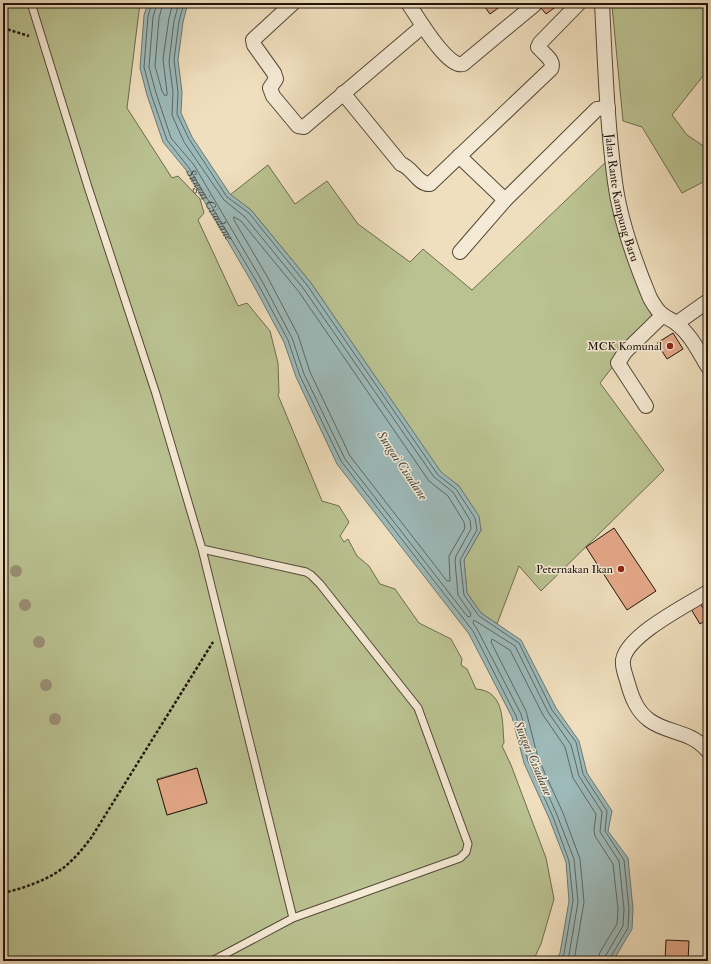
<svg xmlns="http://www.w3.org/2000/svg" width="711" height="964" font-family="'IM FELL Double Pica',serif">
<style>
.green{fill:#bac291;stroke:#6d6c4e;fill-rule:evenodd}
.water{fill:#9dbaba;stroke:#6b7874}
.lines{fill:none;stroke-linecap:round;stroke-linejoin:round}
.shore{stroke:#5e6863;stroke-width:1}
.building{fill:#e4a888;stroke:#20150c}
.lane-casing{stroke:#544838;stroke-width:9}
.street-casing{stroke:#544838;stroke-width:16}
.path{stroke:#20150c;stroke-width:2.5;stroke-dasharray:3 2;stroke-linecap:butt}
.lane{stroke:#f5ead5;stroke-width:7}
.street{stroke:#f5ead5;stroke-width:14}
.tree{fill:#9b9176}
.poi-dot{fill:#8f2418;stroke:#f5ead5;stroke-width:1.5}
.labels{text-anchor:middle;stroke-width:3;stroke-linejoin:round;paint-order:stroke}
.street-label{font-size:12px;fill:#20150c;stroke:#f5ead5}
.poi-label{font-size:12px;fill:#20150c;stroke:#f5ead5;text-anchor:end}
.water-label{font-size:13px;font-style:italic;fill:#4c4f49;stroke:#f5ead5}
</style>
<rect width="100%" height="100%" fill="#f0dfbe"/>
<filter id="stains"><feTurbulence type="fractalNoise" baseFrequency=".005" numOctaves="4"/><feColorMatrix values="0 0 0 0 .2 0 0 0 0 .09 0 0 0 0 .02 0 0 0 .5 -.17"/></filter>
<radialGradient id="worn" r=".72"><stop offset=".6" stop-color="#630" stop-opacity="0"/><stop offset="1" stop-color="#630" stop-opacity=".3"/></radialGradient>
<path class="green" d="M 3,3 L 140,3 L 127,108 L 172,178 L 178,176 L 200,199 L 204,213 L 198,220 L 238,306 L 247,303 L 270,331 L 278,363 L 279,393 L 278,395 L 322,501 L 339,506 L 349,522 L 340,536 L 344,542 L 348,539 L 357,556 L 369,566 L 380,584 L 395,589 L 419,623 L 451,639 L 462,659 L 461,665 L 467,669 L 476,689 C 505,691 502,721 504,743 L 502,746 L 511,765 L 546,858 L 554,899 L 541,944 L 533,961 L 3,961 ZM 197,768 L 207,803 L 167,815 L 157,779 Z
M 615,3 L 708,3 L 708,67 L 703,76 L 672,115 L 687,135 L 708,149 L 708,189 L 703,182 L 682,193 L 642,127 L 623,121 L 612,6 Z
M 609,159 L 616,214 L 652,316 L 600,383 L 664,470 L 541,591 L 519,566 L 497,624 L 481,613 L 467,593 L 464,560 L 481,530 L 478,516 L 459,486 L 441,473 L 311,283 L 251,210 L 230,195 L 268,165 L 295,204 L 327,181 L 358,224 L 410,262 L 423,249 L 472,290 Z"/>
<path class="water" d="M 148,3 L 188,3 L 183,22 L 178,60 L 182,92 L 181,113 L 192,137 L 230,194 L 251,210 L 311,283 L 441,472 L 459,486 L 479,516 L 481,530 L 464,560 L 467,593 L 481,613 L 521,640 L 556,708 L 579,741 L 587,773 L 612,811 L 608,831 L 628,858 L 633,909 L 632,929 L 613,961 L 555,961 L 560,953 L 569,901 L 566,862 L 549,818 L 524,763 L 512,717 L 469,634 L 337,464 L 296,377 L 284,342 L 254,286 L 186,170 L 163,142 L 147,95 L 140,68 L 144,15 Z"/>
<g class="lines">
<g class="shore">
<path id="s1" d="M 152,3 L 148,16 L 144,67 L 151,94 L 167,140 L 189,168 L 258,284 L 288,340 L 300,376 L 341,461 L 473,631 L 516,716 L 528,761 L 553,817 L 569,861 L 573,901 L 564,954 L 560,961"/>
<path d="M 157,3 L 153,17 L 149,67 L 156,93 L 171,138 L 194,165 L 262,281 L 292,338 L 304,374 L 345,459 L 467,616 L 470,617 L 471,614 L 458,595 L 455,561 L 456,556 L 471,529 L 470,520 L 453,492 L 434,477 L 303,288 L 245,217 L 224,200 L 184,142 L 172,115 L 173,92 L 169,62 L 174,21 L 179,3"/>
<path d="M 163,3 L 159,18 L 155,66 L 162,91 L 165,96 L 167,95 L 167,92 L 163,59 L 169,18 L 173,3"/>
<path d="M 184,3 L 179,21 L 174,60 L 178,92 L 177,114 L 189,139 L 227,197 L 249,213 L 307,285 L 438,475 L 456,489 L 475,518 L 477,530 L 460,560 L 464,595 L 479,616 L 519,643 L 552,710 L 576,742 L 583,774 L 607,811 L 605,831 L 624,860 L 629,909 L 628,928 L 610,958 L 609,961"/>
<path d="M 234,217 L 241,221 L 299,292 L 429,481 L 448,496 L 464,522 L 465,528 L 449,556 L 450,581 L 447,581 L 350,456 L 310,372 L 298,335 L 268,278 L 234,220 Z"/>
<path d="M 566,961 L 569,955 L 578,902 L 574,859 L 557,815 L 533,760 L 521,714 L 477,629 L 473,623 L 474,620 L 515,646 L 548,712 L 571,745 L 579,776 L 602,812 L 600,832 L 619,861 L 624,909 L 623,926 L 606,955 L 604,961"/>
<path d="M 573,961 L 575,955 L 584,902 L 580,859 L 563,813 L 538,758 L 526,711 L 491,642 L 492,639 L 510,650 L 543,715 L 565,747 L 573,778 L 596,814 L 594,830 L 595,836 L 613,864 L 618,909 L 617,924 L 600,952 L 598,961"/>
</g>
</g>
<path class="building" d="M 482,3 L 505,3 L 490,14 Z
M 537,3 L 561,3 L 546,14 Z
M 673,333 L 683,349 L 667,359 L 657,343 Z
M 614,528 L 656,591 L 627,610 L 586,547 Z
M 700,603 L 708,616 L 708,619 L 700,624 L 691,609 Z
M 197,768 L 207,803 L 167,815 L 157,780 Z
M 666,940 L 689,941 L 688,961 L 665,961 Z"/>
<g class="lines">
<g class="lane-casing">
<path id="lane" d="M 31,3 L 88,187 L 156,394 L 202,549 L 293,918
M 202,549 L 306,572 L 311,575 L 320,584 L 418,708 L 468,844 L 466,852 L 460,858 L 293,918 L 212,961"/>
</g>
<g class="street-casing">
<g id="street">
<path d="M 293,3 L 255,38 L 253,40 L 254,45 L 274,73 L 276,79 L 270,88 L 273,96 L 298,126 L 304,127 L 423,26 L 408,3"/>
<path id="s2" d="M 602,3 C 605,63 607,123 615,182 C 620,221 635,262 650,298 C 654,305 657,311 663,315 C 668,319 673,320 677,324 C 691,335 699,352 708,367"/>
<path d="M 423,26 C 430,36 451,68 463,64 L 534,5 L 532,3"/>
<path d="M 343,93 L 401,164 C 412,167 418,185 430,184 L 551,69 C 555,61 545,55 540,49 L 538,47 L 540,43 L 579,3"/>
<path d="M 459,156 L 505,200"/>
<path d="M 460,252 L 505,200 L 597,109 L 608,108"/>
<path d="M 677,323 L 708,301"/>
<path d="M 646,406 L 618,363 L 625,352 L 663,315"/>
<path d="M 708,592 C 687,605 627,635 623,660 C 622,668 626,676 628,684 C 632,698 637,711 649,720 C 668,734 690,730 708,751"/>
</g>
</g>
<path class="path" d="M 3,28 L 29,36
M 3,893 C 25,888 51,879 68,864 C 77,856 84,847 91,838 L 213,642"/>
<use href="#lane" class="lane"/>
<use href="#street" class="street"/>
</g>
<g class="tree">
<circle cx="16" cy="571" r="6"/>
<circle cx="25" cy="605" r="6"/>
<circle cx="39" cy="642" r="6"/>
<circle cx="46" cy="685" r="6"/>
<circle cx="55" cy="719" r="6"/>
</g>
<g class="poi-dot">
<circle cx="670" cy="346" r="4"/>
<circle cx="621" cy="569" r="4"/>
</g>
<g class="labels">
<g class="street-label">
<text dy="4" stroke="none"><textPath href="#s2" startOffset="196">Jalan Rante Kampung Baru</textPath></text>
</g>
<g class="poi-label">
<text x="662" y="350">MCK Komunal</text>
<text x="613" y="573">Peternakan Ikan</text>
</g>
<g class="water-label">
<text dy="5" stroke="none"><textPath href="#s1" startOffset="219">Sungai Cisadane</textPath></text>
<text transform="translate(403 465) rotate(56)" y="5">Sungai Cisadane</text>
<text transform="translate(534 758) rotate(67)" y="5">Sungai Cisadane</text>
</g>
</g>
<rect width="711" height="964" fill="none" stroke="#f0dfbe" stroke-width="16"/>
<rect x="4" y="4" width="703" height="956" fill="none" stroke="#20150c" stroke-width="2"/>
<rect x="8" y="8" width="695" height="948" fill="none" stroke="#20150c"/>
<rect width="100%" height="100%" filter="url(#stains)"/>
<rect width="100%" height="100%" fill="url(#worn)"/>
</svg>
